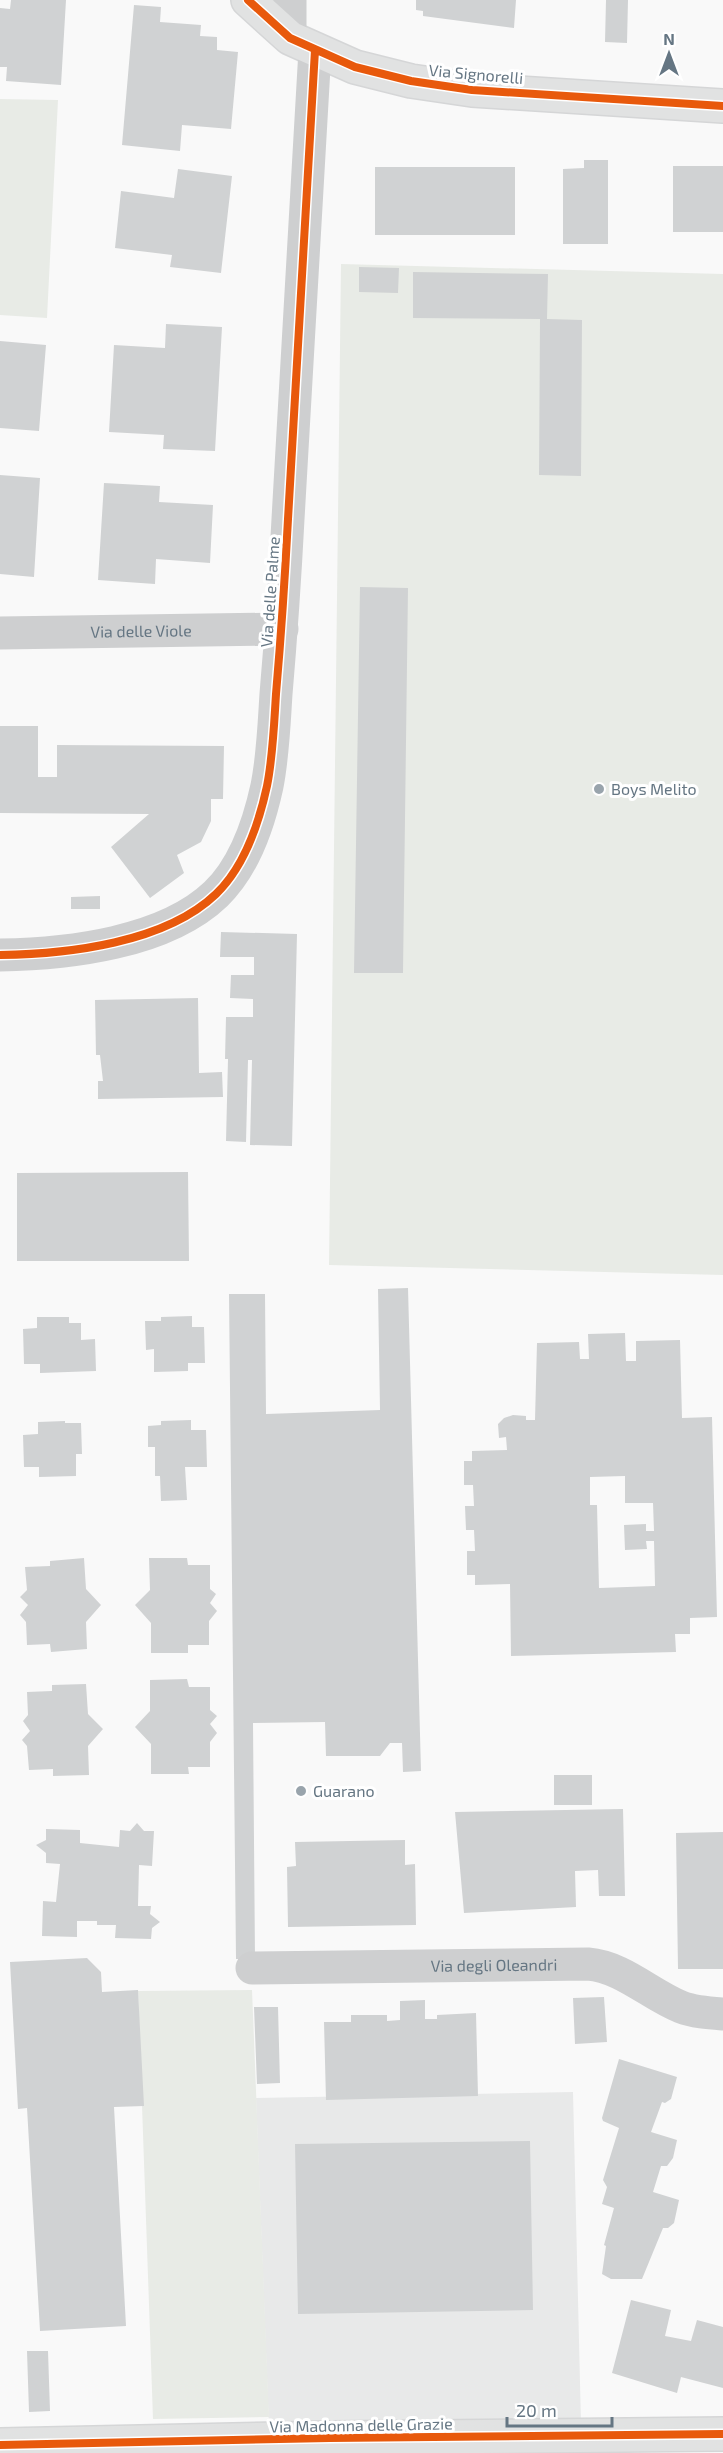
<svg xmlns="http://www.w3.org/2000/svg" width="723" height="2453" font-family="'Exo 2',sans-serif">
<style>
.built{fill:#e8e9e9}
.green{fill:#e8ebe6}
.building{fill:#d0d2d3;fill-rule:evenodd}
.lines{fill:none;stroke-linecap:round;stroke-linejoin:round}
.secondary-casing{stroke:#d5d6d7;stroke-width:36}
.street{stroke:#cecfd0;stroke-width:33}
.secondary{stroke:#e1e2e2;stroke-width:33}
.cycleway-casing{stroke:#fff;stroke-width:11}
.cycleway{stroke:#e8590c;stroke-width:8}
.poi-dot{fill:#99a4ac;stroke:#fff;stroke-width:2}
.labels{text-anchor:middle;stroke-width:6;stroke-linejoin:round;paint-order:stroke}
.street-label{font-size:16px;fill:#657683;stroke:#fff}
.poi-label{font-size:16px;fill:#657683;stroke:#fff;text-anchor:start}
</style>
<rect width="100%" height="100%" fill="#f9f9f9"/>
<path class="built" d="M 573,2092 L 581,2424 L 269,2428 L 256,2098 Z"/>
<path class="green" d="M 0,99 L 58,100 L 47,318 L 0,315 Z
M 341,264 L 723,274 L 723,1275 L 329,1265 Z
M 252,1990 L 269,2417 L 153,2419 L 138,1991 Z"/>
<path class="building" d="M 11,0 L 66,0 L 61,85 L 6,81 L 7,67 L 0,67 L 0,8 L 10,9 Z
M 416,0 L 516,0 L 514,28 L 423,16 L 423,11 L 416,10 Z
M 606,0 L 628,0 L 627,43 L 605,42 Z
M 134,5 L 161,7 L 160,22 L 201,25 L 200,36 L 217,37 L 217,50 L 238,52 L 231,129 L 182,125 L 180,151 L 122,145 Z
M 584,160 L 608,160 L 608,244 L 563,244 L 563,169 L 584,168 Z
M 673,166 L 723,166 L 723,232 L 673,232 Z
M 375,167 L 515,167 L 515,235 L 375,235 Z
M 178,169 L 232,176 L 221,273 L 170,267 L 172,255 L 115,248 L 121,191 L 174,198 Z
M 359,267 L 399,268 L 398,293 L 359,292 Z
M 413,272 L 548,274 L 547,319 L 582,320 L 581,476 L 539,475 L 540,319 L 413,318 Z
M 166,324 L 222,327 L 215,451 L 163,449 L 164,435 L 109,432 L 114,345 L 165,348 Z
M 0,341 L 46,345 L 39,431 L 0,428 Z
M 0,475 L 40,478 L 34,577 L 0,574 Z
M 104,483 L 160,486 L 159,502 L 213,505 L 210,563 L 156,559 L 155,584 L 98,580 Z
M 360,587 L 408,588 L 403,973 L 354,973 Z
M 0,726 L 38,726 L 38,777 L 57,777 L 57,745 L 224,746 L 223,799 L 211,799 L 211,821 L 201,842 L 177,855 L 184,873 L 150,898 L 111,847 L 149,814 L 0,813 Z
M 100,896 L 100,909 L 71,909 L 71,897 Z
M 221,932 L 297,934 L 292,1146 L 250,1145 L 252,1060 L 248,1060 L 246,1142 L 226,1141 L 228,1059 L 225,1059 L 226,1017 L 253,1017 L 253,999 L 230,998 L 231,975 L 254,975 L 254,957 L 220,957 Z
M 198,998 L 199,1073 L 222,1072 L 223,1097 L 98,1099 L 98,1081 L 103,1081 L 100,1055 L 96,1055 L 95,1000 Z
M 188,1172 L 189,1261 L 17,1261 L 17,1173 Z
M 408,1288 L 421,1771 L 403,1772 L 402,1743 L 390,1743 L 380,1756 L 326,1756 L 325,1722 L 253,1723 L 255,1959 L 236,1959 L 229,1294 L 265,1294 L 266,1414 L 380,1410 L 378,1289 Z
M 192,1316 L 192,1327 L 204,1327 L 205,1363 L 188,1363 L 188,1371 L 154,1372 L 154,1349 L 146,1350 L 145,1321 L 161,1321 L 161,1317 Z
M 37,1317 L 69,1317 L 69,1323 L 81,1323 L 81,1340 L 95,1339 L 96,1371 L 40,1373 L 40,1364 L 24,1364 L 23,1329 L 37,1328 Z
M 625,1333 L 626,1361 L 636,1361 L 636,1341 L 680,1340 L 682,1418 L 712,1417 L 717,1617 L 690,1618 L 690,1634 L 675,1634 L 676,1652 L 511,1656 L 510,1584 L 475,1585 L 475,1575 L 467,1575 L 467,1551 L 475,1551 L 474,1530 L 466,1530 L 465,1506 L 474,1506 L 473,1485 L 464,1485 L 464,1461 L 472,1461 L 472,1451 L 507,1450 L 506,1437 L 499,1438 L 498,1424 L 504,1418 L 513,1415 L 526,1416 L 526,1420 L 535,1420 L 537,1343 L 579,1342 L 580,1359 L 589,1359 L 588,1334 ZM 625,1476 L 625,1503 L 653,1503 L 654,1531 L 646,1531 L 646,1524 L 624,1525 L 625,1550 L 647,1549 L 646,1541 L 654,1541 L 655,1586 L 599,1588 L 597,1505 L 590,1505 L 590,1477 Z
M 191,1420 L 191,1430 L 206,1430 L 207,1467 L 185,1467 L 187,1500 L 161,1501 L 160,1476 L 155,1476 L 155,1447 L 148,1447 L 148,1426 L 161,1425 L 161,1421 Z
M 65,1421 L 65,1423 L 81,1423 L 82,1454 L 76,1454 L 76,1476 L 39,1477 L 39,1467 L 24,1467 L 23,1435 L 38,1434 L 38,1422 Z
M 84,1558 L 86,1589 L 101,1605 L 86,1622 L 87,1649 L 51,1652 L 50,1644 L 27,1645 L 26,1622 L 20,1615 L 28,1605 L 20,1597 L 27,1590 L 25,1567 L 50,1566 L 50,1561 Z
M 149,1558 L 187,1558 L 188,1565 L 210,1565 L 210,1589 L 216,1594 L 210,1603 L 217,1611 L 209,1621 L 209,1645 L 188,1645 L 188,1653 L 151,1653 L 151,1623 L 135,1605 L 150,1590 Z
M 187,1679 L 189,1687 L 210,1687 L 210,1710 L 217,1716 L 210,1724 L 217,1733 L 210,1742 L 210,1767 L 188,1767 L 189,1774 L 151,1774 L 151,1744 L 135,1727 L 150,1711 L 150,1680 Z
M 86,1684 L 88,1714 L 103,1729 L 88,1746 L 89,1775 L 53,1776 L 53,1769 L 29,1770 L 27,1746 L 22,1740 L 30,1731 L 23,1721 L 28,1715 L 27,1692 L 52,1691 L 52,1685 Z
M 554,1775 L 592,1775 L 592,1805 L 554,1805 Z
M 623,1809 L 625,1896 L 599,1896 L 598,1870 L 575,1871 L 576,1907 L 464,1913 L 455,1812 Z
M 137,1823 L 144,1831 L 154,1831 L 152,1866 L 139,1865 L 138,1906 L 151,1906 L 150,1914 L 160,1922 L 152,1928 L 151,1939 L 115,1938 L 116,1925 L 97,1925 L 97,1921 L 77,1921 L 77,1937 L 42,1936 L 43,1901 L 56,1902 L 60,1864 L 46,1863 L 46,1853 L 36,1845 L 46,1840 L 46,1829 L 80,1830 L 80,1843 L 119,1847 L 120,1830 L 130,1831 Z
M 723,1832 L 723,1969 L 678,1969 L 676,1833 Z
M 405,1840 L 405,1865 L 415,1864 L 416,1925 L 288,1927 L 287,1867 L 296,1866 L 295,1842 Z
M 87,1958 L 101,1972 L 102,1992 L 138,1990 L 144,2106 L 114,2107 L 126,2326 L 40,2331 L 27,2108 L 18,2109 L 10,1962 Z
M 604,1997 L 607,2042 L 575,2044 L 573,1998 Z
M 425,2000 L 425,2019 L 437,2019 L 437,2015 L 476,2013 L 478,2096 L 326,2100 L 324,2022 L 351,2022 L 351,2015 L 387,2015 L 387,2021 L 400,2020 L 400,2001 Z
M 254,2007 L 278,2007 L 280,2083 L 257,2084 Z
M 619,2059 L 677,2077 L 671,2099 L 665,2103 L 662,2102 L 651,2132 L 677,2140 L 673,2158 L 667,2166 L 661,2166 L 653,2192 L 679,2200 L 674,2223 L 668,2228 L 663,2228 L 642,2279 L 611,2279 L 602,2274 L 606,2246 L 604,2245 L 614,2208 L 602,2204 L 607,2187 L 603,2180 L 619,2128 L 603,2121 L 602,2118 Z
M 530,2141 L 533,2310 L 298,2314 L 295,2144 Z
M 631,2300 L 671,2310 L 665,2336 L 691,2341 L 697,2320 L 723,2327 L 723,2388 L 681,2377 L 677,2393 L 612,2373 Z
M 27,2351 L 48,2351 L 50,2411 L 29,2412 Z"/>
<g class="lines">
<g class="secondary-casing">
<path id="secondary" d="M 248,0 L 290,38 L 355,67 L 411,81 L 472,90 L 723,106
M 0,2445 L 330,2438 L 723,2434"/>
</g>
<g class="street">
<path d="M 290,0 L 290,38"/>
<path id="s1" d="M 0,633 L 282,629"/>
<path d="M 0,955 C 68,954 165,943 216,894 C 244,867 259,823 267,786 C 273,756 274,725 276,694 C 281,636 285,577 288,519 C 297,363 306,206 315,50"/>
<path id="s2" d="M 252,1968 L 588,1964 C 623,1967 649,1994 681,2007 C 694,2012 709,2013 723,2014"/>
</g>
<use href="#secondary" class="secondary"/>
<g class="cycleway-casing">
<path id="cycleway" d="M 248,0 L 290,38 L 355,67 L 411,81 L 472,90 L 723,106
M 0,955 C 68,954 165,943 216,894 C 244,867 259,823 267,786 C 273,756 274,725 276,694 C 281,636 285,577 288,519 C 297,363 306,206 315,50
M 0,2445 L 330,2438 L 723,2434"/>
</g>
<use href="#cycleway" class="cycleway"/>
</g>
<g class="poi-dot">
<circle cx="599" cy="789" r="6"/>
<circle cx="301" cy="1791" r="6"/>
</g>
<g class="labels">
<g class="street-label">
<text transform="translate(476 74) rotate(5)" y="6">Via Signorelli</text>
<text transform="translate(270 592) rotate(-86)" y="6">Via delle Palme</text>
<text dy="6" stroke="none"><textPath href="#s1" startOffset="141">Via delle Viole</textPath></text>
<text dy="6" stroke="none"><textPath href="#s2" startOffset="242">Via degli Oleandri</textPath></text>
<text transform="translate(361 2425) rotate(-1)" y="6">Via Madonna delle Grazie</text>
</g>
<g class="poi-label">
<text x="611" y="795">Boys Melito</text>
<text x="313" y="1797">Guarano</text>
</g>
</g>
<g transform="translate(669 54)" stroke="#ffffff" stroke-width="4.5" paint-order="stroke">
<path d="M0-4.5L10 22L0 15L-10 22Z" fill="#657683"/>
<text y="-9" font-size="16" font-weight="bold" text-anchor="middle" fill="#657683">N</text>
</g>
<path d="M507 2417v9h105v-9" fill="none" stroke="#657683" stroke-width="3"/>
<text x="516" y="2417" font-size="18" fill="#657683" stroke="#ffffff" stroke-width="4.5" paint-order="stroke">20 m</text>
</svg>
